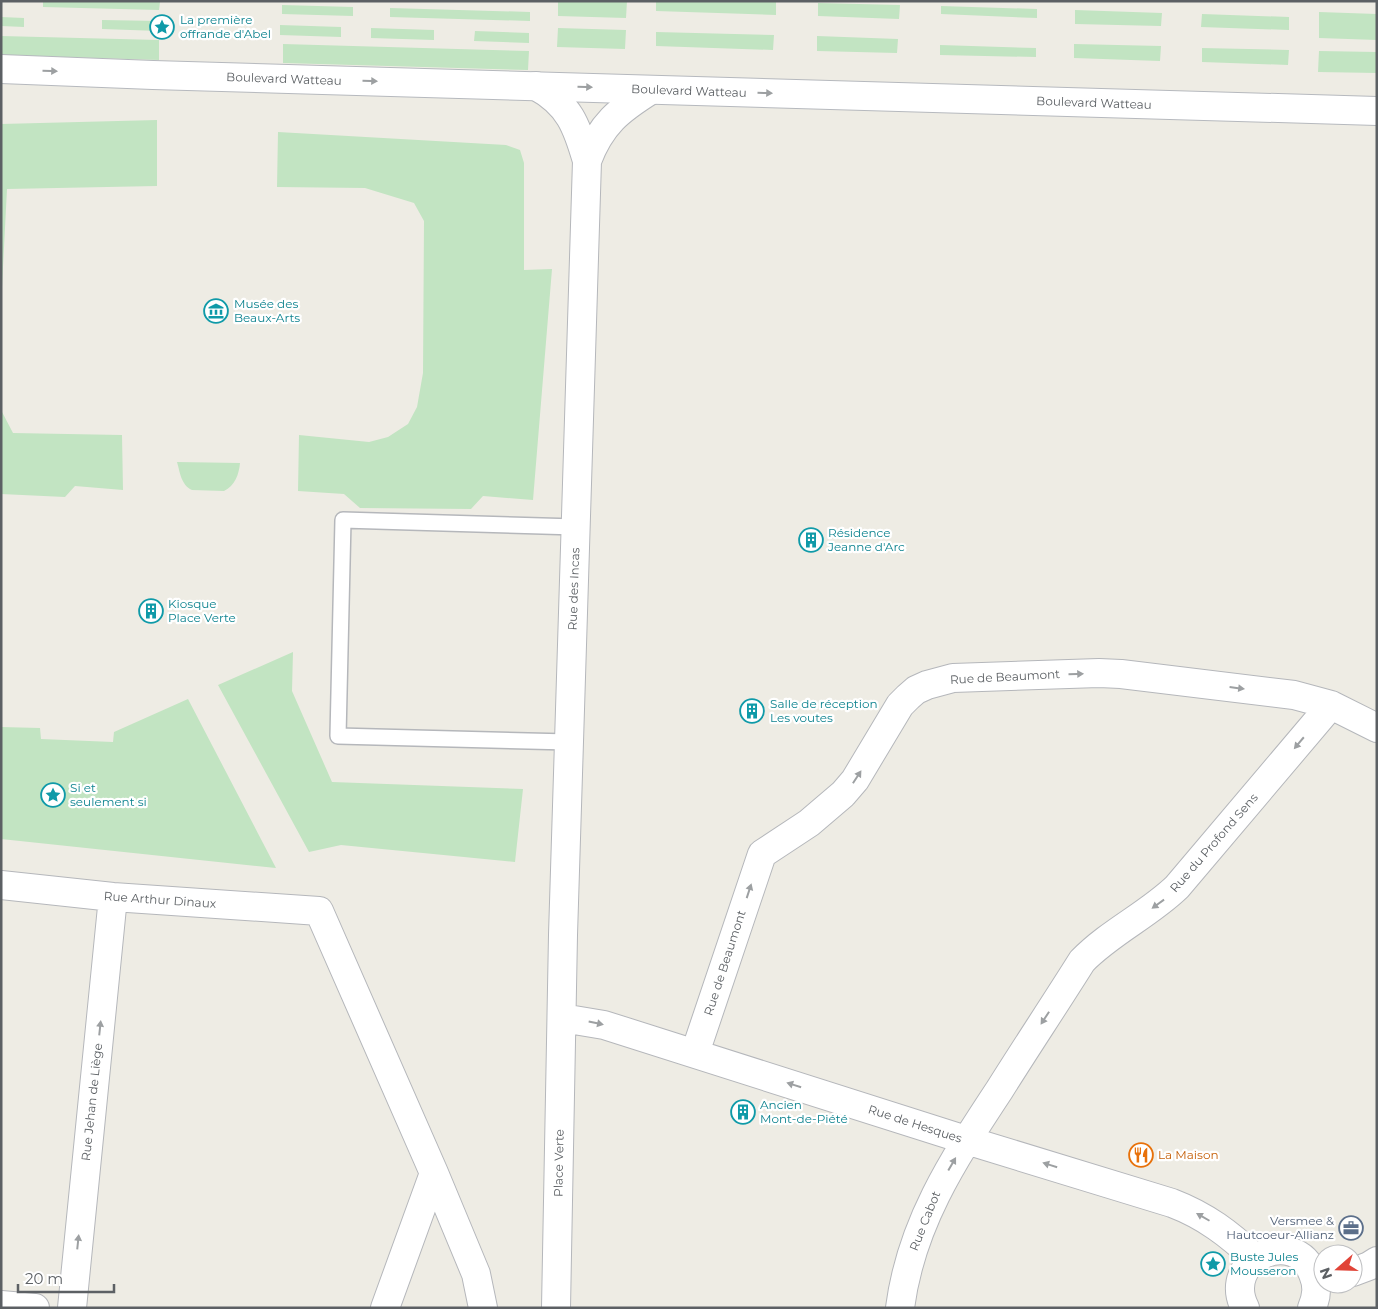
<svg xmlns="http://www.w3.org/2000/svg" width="1378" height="1309" font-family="Montserrat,sans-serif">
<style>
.green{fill:#c2e4c2}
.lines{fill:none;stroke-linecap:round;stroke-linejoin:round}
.service-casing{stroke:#b5b7bb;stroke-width:18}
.minor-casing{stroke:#b5b7bb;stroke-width:30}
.secondary-casing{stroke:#b6b9be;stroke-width:30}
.service{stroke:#fff;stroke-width:15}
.minor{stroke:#fff;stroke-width:28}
.secondary{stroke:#fff;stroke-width:28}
.oneway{fill:#9da0a2}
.labels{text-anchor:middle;stroke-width:4.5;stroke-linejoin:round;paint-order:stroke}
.culture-label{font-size:12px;fill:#0d838f;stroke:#fff;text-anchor:start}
.street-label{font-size:12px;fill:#5c6064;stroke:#fff}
.food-label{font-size:12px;fill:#c56008;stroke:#fff;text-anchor:start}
.service-label{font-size:12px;fill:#4e5e75;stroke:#fff;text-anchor:end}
</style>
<rect width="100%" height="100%" fill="#eeece4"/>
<path class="green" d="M 43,1 L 160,2 L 159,10 L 43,7 Z
M 558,1 L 627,1 L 626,18 L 558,16 Z
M 656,1 L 776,1 L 776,15 L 656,11 Z
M 818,3 L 900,5 L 899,19 L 818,16 Z
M 282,5 L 353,7 L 353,16 L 282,14 Z
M 941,6 L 1037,9 L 1037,18 L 941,14 Z
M 390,8 L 530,12 L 530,21 L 390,17 Z
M 1075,10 L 1162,13 L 1161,26 L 1075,24 Z
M 1319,12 L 1377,14 L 1377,40 L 1319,38 Z
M 1202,14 L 1289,17 L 1289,30 L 1201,27 Z
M 1,17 L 24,18 L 24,27 L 1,26 Z
M 102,20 L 159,21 L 159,31 L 102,29 Z
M 280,25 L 341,27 L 341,37 L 280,35 Z
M 371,28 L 434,30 L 434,40 L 371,38 Z
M 558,28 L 626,30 L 625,49 L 557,47 Z
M 475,31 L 529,33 L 529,43 L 474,41 Z
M 656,32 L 774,35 L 773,50 L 656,46 Z
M 1,36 L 159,40 L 159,60 L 1,55 Z
M 817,36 L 898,39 L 897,53 L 817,51 Z
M 283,44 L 529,51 L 528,70 L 283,63 Z
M 1074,44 L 1161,46 L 1160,61 L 1074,58 Z
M 940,45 L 1036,48 L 1036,57 L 940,55 Z
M 1202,48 L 1289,50 L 1288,65 L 1202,62 Z
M 1319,51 L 1377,52 L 1377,73 L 1318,72 Z
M 157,120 L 157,186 L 7,189 L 1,306 L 1,124 Z
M 278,132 L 506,145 L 520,150 L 524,163 L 524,270 L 552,269 L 533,500 L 483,496 L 471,509 L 360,508 L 344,494 L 298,491 L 299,435 L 369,442 L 388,437 L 408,424 L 417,407 L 423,373 L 424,221 L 414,203 L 365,188 L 277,187 Z
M 1,410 L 13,433 L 122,435 L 123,490 L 75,486 L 65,497 L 1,494 Z
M 177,462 L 240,463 C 239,474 235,486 224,491 L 192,490 C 181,485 180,472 177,462 Z
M 293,652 L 292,691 L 332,782 L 523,789 L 515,862 L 341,845 L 309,852 L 218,685 Z
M 188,699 L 276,868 L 1,839 L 1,727 L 40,728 L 41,739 L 113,742 L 114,732 Z"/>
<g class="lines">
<g class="service-casing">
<path id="service" d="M 569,742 L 338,736 L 343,520 L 576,527"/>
</g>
<g class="minor-casing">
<path id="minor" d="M 536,86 C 569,104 577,126 587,161 L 563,935 L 556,1308
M 587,161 C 601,124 619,110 651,90
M 1,885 L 113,897 L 319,911 L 434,1173 L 476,1274 L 483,1308
M 562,1018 L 604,1025 L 966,1140 L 1172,1203 C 1206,1216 1229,1234 1255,1258
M 695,1053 L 762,854 L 809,823 L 843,794 L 855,780 L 900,705 L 908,697 L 916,690 L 927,685 L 953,678 L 1099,673 L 1121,674 L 1294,695 L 1331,705 L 1377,728
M 1353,1272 L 1369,1266 L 1377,1261
M 1,1305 L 35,1308
M 72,1308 L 113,897
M 385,1308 L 434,1173
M 900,1308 C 911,1223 954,1159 1000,1089 C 1027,1046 1055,1004 1082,961 C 1110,932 1148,915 1177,887 L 1331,705
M 1245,1308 C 1220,1258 1296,1226 1313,1274 C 1318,1286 1317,1296 1312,1308"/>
</g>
<g class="secondary-casing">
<path id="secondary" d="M 1,69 L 153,75 L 1377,111"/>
</g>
<use href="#service" class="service"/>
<use href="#minor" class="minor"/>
<use href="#secondary" class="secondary"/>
</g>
<defs><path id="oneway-solid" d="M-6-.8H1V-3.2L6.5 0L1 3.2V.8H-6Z" transform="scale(1.25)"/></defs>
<g class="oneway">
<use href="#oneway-solid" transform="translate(50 71) rotate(2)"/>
<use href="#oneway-solid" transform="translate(370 81) rotate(2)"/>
<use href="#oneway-solid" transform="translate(585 87) rotate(2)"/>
<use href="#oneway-solid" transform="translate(765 93) rotate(2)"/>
<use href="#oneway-solid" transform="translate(1076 674) rotate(-2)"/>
<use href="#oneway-solid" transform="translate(1237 688) rotate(7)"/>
<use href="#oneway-solid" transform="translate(1299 743) rotate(130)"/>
<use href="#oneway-solid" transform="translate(857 777) rotate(-57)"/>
<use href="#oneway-solid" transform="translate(749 891) rotate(-72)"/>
<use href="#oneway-solid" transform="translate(1158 904) rotate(144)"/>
<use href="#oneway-solid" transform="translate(1045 1018) rotate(123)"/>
<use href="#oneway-solid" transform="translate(596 1023) rotate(12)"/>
<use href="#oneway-solid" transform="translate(100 1028) rotate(-84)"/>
<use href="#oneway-solid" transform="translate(794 1085) rotate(-162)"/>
<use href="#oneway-solid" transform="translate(952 1164) rotate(-60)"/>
<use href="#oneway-solid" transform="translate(1050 1165) rotate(-163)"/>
<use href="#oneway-solid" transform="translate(1203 1217) rotate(-150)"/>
<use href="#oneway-solid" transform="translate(78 1242) rotate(-84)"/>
</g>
<defs>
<g id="sight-ring" transform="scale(1.25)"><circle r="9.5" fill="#fff" stroke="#0f9aa8" stroke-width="1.5"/><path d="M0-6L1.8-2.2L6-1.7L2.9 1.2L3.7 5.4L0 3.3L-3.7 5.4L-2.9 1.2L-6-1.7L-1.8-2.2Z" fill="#0f9aa8"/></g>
<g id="museum-ring" transform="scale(1.25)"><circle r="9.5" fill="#fff" stroke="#0f9aa8" stroke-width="1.5"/><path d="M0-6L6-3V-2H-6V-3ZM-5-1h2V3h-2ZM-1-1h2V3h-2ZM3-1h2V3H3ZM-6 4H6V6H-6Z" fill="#0f9aa8"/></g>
<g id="building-ring" transform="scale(1.25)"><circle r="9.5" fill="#fff" stroke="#0f9aa8" stroke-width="1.5"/><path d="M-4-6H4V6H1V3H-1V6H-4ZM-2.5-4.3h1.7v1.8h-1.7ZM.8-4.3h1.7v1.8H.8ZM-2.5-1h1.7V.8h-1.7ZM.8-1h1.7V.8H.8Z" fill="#0f9aa8"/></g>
<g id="restaurant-ring" transform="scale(1.25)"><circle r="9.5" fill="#fff" stroke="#e8710a" stroke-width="1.5"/><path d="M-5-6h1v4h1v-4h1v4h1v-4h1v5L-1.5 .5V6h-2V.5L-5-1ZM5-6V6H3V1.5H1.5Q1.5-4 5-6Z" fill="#e8710a"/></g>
<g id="office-ring" transform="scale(1.25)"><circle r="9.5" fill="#fff" stroke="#5c6f8a" stroke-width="1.5"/><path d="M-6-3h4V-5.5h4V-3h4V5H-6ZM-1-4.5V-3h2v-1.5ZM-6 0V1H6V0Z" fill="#5c6f8a"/></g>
</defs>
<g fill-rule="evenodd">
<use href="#sight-ring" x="162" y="27"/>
<use href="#museum-ring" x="216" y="311"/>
<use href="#building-ring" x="811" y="540"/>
<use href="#building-ring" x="151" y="611"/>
<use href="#building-ring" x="752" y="711"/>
<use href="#sight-ring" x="53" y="795"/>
<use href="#building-ring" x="743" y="1112"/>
<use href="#restaurant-ring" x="1141" y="1155"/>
<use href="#office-ring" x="1351" y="1228"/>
<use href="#sight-ring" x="1213" y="1264"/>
</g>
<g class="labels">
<g class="culture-label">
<text x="180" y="24">La première<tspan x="180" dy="14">offrande d'Abel</tspan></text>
<text x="234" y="308">Musée des<tspan x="234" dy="14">Beaux-Arts</tspan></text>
<text x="828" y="537">Résidence<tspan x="828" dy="14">Jeanne d'Arc</tspan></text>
<text x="168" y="608">Kiosque<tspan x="168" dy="14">Place Verte</tspan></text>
<text x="770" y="708">Salle de réception<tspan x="770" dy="14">Les voutes</tspan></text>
<text x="70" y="792">Si et<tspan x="70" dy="14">seulement si</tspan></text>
<text x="760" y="1109">Ancien<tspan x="760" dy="14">Mont-de-Piété</tspan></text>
<text x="1230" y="1261">Buste Jules<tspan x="1230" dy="14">Mousseron</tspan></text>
</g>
<g class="street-label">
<text transform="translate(284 79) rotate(2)" y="4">Boulevard Watteau</text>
<text transform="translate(689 91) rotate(2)" y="4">Boulevard Watteau</text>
<text transform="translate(1094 103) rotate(2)" y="4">Boulevard Watteau</text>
<text transform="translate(574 589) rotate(-88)" y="4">Rue des Incas</text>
<text transform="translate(1005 677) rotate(-3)" y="4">Rue de Beaumont</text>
<text transform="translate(1214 843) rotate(-49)" y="4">Rue du Profond Sens</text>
<text transform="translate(160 900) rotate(4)" y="4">Rue Arthur Dinaux</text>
<text transform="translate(725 963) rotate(-72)" y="4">Rue de Beaumont</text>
<text transform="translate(92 1102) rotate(-84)" y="4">Rue Jehan de Liège</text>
<text transform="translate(915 1124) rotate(18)" y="4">Rue de Hesques</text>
<text transform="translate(559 1163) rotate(-89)" y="4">Place Verte</text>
<text transform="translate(925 1221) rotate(-68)" y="4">Rue Cabot</text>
</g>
<g class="food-label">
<text x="1158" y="1159">La Maison</text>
</g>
<g class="service-label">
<text x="1334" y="1225">Versmee &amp;<tspan x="1334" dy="14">Hautcoeur-Allianz</tspan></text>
</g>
</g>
<rect width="1378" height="1309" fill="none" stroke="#5c6064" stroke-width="5"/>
<g transform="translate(1338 1269) rotate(250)"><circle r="24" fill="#ffffff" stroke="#bebfc1"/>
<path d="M0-4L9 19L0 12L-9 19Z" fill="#e14438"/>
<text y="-8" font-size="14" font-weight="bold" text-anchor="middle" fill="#5c6064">N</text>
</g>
<path d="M18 1284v8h96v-8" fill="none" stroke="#5c6064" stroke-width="2.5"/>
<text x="25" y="1284" font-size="15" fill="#5c6064" stroke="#ffffff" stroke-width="4" paint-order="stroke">20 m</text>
</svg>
